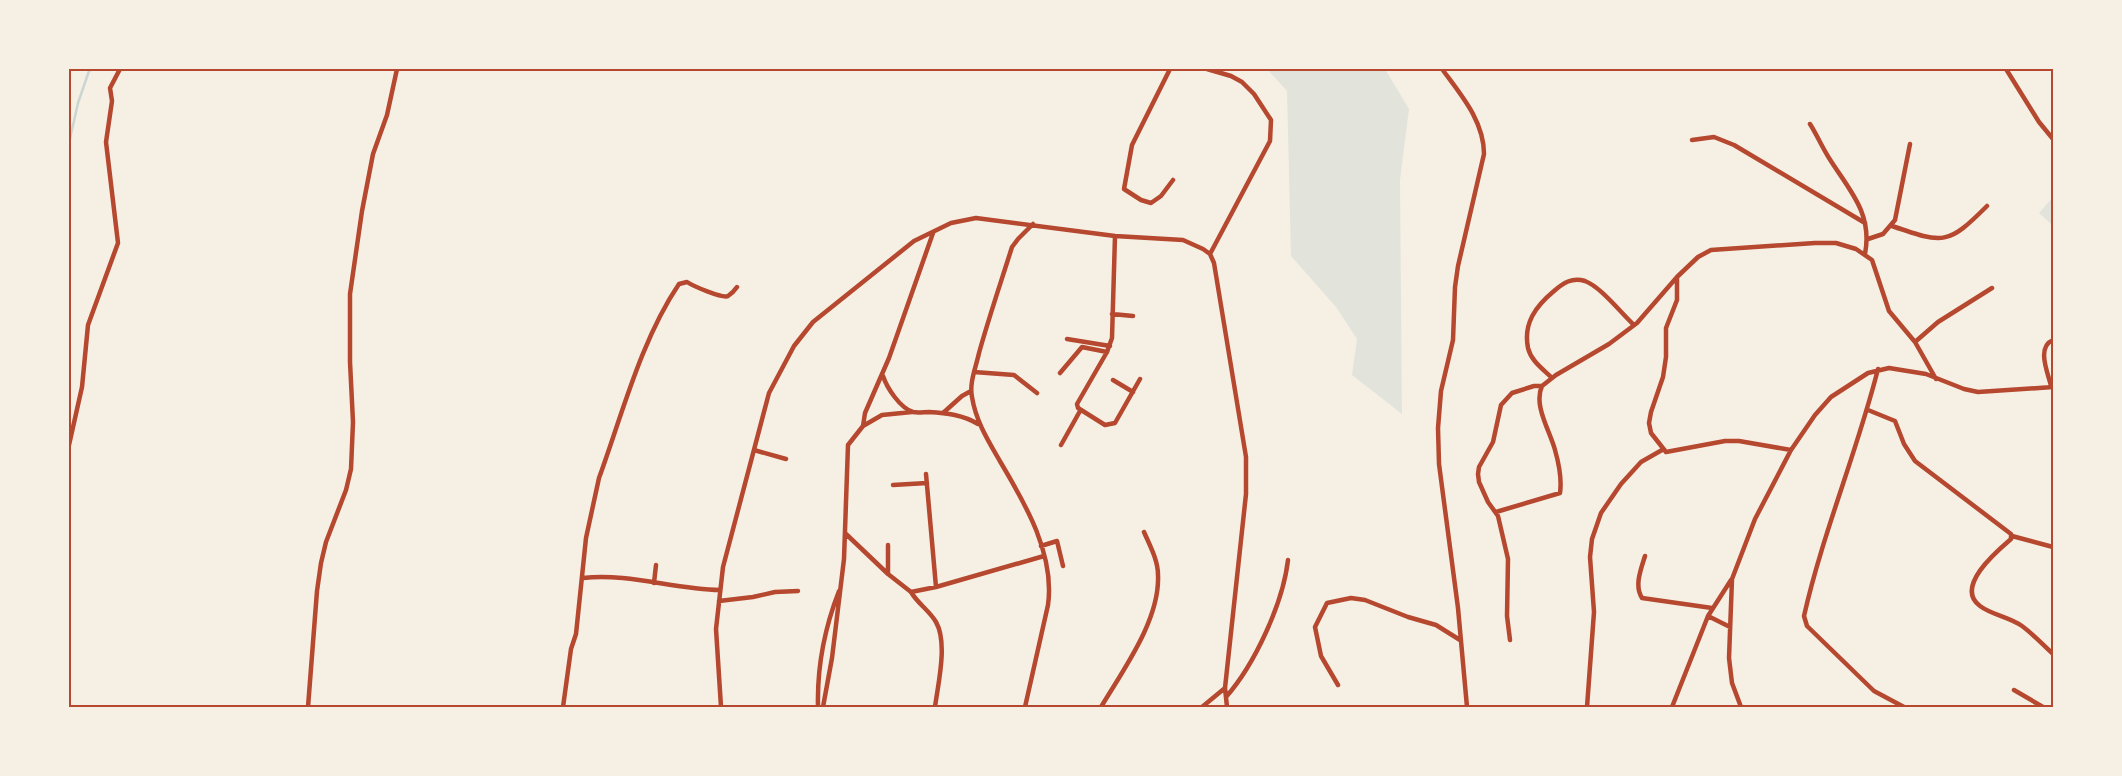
<svg xmlns="http://www.w3.org/2000/svg" width="2122" height="776" font-family="'Nunito Sans',sans-serif">
<style>
.green{fill:#e2e4dc}
.lines{fill:none;stroke-linecap:round;stroke-linejoin:round}
.stream{stroke:#c9d6d2;stroke-width:2.5}
.minor{stroke:#b5482f;stroke-width:4.5}
.neatline{fill:none;stroke:#b5482f;stroke-width:2}
</style>
<rect width="100%" height="100%" fill="#f6efe4"/>
<path class="green" d="M 1267,69 L 1385,69 L 1409,109 L 1400,180 L 1402,414 L 1352,375 L 1357,339 L 1336,307 L 1291,256 L 1287,91 Z
M 2053,197 L 2053,226 L 2039,213 Z"/>
<g class="lines">
<path class="stream" d="M 69,143 L 78,103 L 89,71 L 93,69"/>
<path class="minor" d="M 1170,69 L 1132,145 L 1124,189 L 1141,200 L 1151,203 L 1161,196 L 1173,180
M 1207,69 L 1231,76 L 1242,82 L 1254,94 L 1271,120 L 1270,141 L 1210,254
M 1442,69 C 1461,95 1484,121 1484,154 L 1458,266 L 1455,287 L 1453,340 L 1441,391 L 1438,428 L 1439,464 L 1458,608 L 1467,707
M 2006,69 L 2039,122 L 2053,139
M 1810,124 C 1817,135 1822,147 1829,158 C 1849,190 1873,213 1865,254
M 1692,140 L 1714,137 L 1734,145 L 1865,223
M 1892,226 C 1944,244 1948,245 1987,206
M 1115,236 L 1112,338 L 1107,352 L 1077,404 L 1078,408 L 1105,425 L 1115,423 L 1140,379
M 1868,239 L 1883,234 L 1895,220 L 1910,144
M 1112,314 L 1133,316
M 1067,339 L 1110,346
M 1915,342 L 1938,322 L 1992,288
M 1878,369 C 1857,452 1823,532 1804,616 L 1807,626 L 1874,691 L 1904,707
M 974,372 L 1014,375 L 1037,393
M 1060,373 L 1082,347 L 1107,352
M 883,376 C 887,388 900,408 913,412 C 918,413 924,412 929,412 C 947,413 963,415 978,424
M 1552,378 C 1543,369 1531,361 1528,348 C 1523,323 1536,306 1554,291 C 1563,283 1572,277 1585,281 C 1601,287 1621,313 1634,325
M 1113,380 L 1133,392
M 2051,386 C 2048,373 2036,347 2053,340
M 1868,410 L 1895,421 L 1904,444 L 1915,461 L 2011,534 L 2011,539 C 1997,551 1954,587 1980,606 C 1992,615 2009,617 2022,626 C 2033,634 2043,645 2053,654
M 943,413 L 962,396 L 971,391
M 863,426 L 882,415 L 912,412
M 69,445 L 82,387 L 88,325 L 118,243 L 106,142 L 112,101 L 110,88 L 120,69
M 1061,445 L 1080,411
M 754,450 L 786,459
M 1791,450 L 1739,441 L 1725,441 L 1666,452 L 1651,433 L 1649,423 L 1651,412 L 1663,377 L 1666,357 L 1666,328 L 1677,300 L 1677,277 L 1698,257 L 1711,250 L 1815,243 L 1836,243 L 1856,249 L 1872,260 L 1889,311 L 1915,342 L 1936,379
M 926,474 L 936,587
M 893,485 L 927,483
M 1496,512 L 1560,493 C 1562,479 1559,464 1555,450 C 1550,431 1533,405 1542,386
M 846,534 L 888,574 L 911,592 L 936,587 L 1044,556
M 2012,536 L 2053,547
M 1041,546 L 1057,541 L 1063,566
M 1645,556 C 1641,569 1634,586 1642,598 L 1712,608
M 888,574 L 888,545
M 583,578 C 629,573 673,589 720,590
M 654,583 L 656,565
M 911,592 C 918,604 929,610 936,622 C 948,643 938,684 935,707
M 719,601 L 753,597 L 775,592 L 798,591
M 1708,616 L 1731,580
M 1510,640 L 1507,616 L 1508,559 L 1498,516 L 1488,502 L 1479,482 L 1478,474 L 1479,467 L 1493,442 L 1501,405 L 1512,393 L 1534,386 L 1542,386 L 1556,375 L 1609,344 L 1637,323 L 1677,277
M 1338,685 L 1321,656 L 1315,627 L 1327,603 L 1351,598 L 1365,600 L 1408,617 L 1436,625 L 1460,640
M 2014,690 L 2043,707
M 1226,697 C 1255,664 1283,603 1288,560
M 308,707 L 317,591 L 321,563 L 326,542 L 346,490 L 351,469 L 353,422 L 350,362 L 350,294 L 362,211 L 373,154 L 387,115 L 397,69
M 563,707 L 571,649 L 576,634 L 586,538 L 599,478 C 622,415 641,340 679,284 L 687,282 C 693,286 723,299 728,296 C 731,294 735,290 737,287
M 721,707 L 716,629 L 723,567 L 769,393 L 794,346 L 813,322 L 914,241 L 951,223 L 976,218 L 1115,236 L 1183,240 L 1203,249 L 1210,254 L 1214,263 L 1246,457 L 1246,494 L 1225,688 L 1227,707
M 818,707 C 817,668 825,627 839,591
M 823,707 L 832,658 L 844,559 L 848,445 L 863,426 L 865,413 L 889,358 L 933,233
M 1025,707 L 1048,605 C 1055,555 1026,505 1001,463 C 989,442 976,422 972,397 C 969,383 976,367 979,353 C 989,317 1001,282 1012,247 L 1018,239 L 1033,224
M 1101,707 C 1123,670 1160,620 1158,575 C 1158,560 1150,546 1144,532
M 1202,707 L 1225,688
M 1587,707 L 1594,612 L 1590,557 L 1592,539 L 1601,513 L 1621,484 L 1641,462 L 1662,450
M 1672,707 L 1708,616 L 1730,627
M 1741,707 L 1732,683 L 1729,658 L 1732,579 L 1755,519 L 1791,450 L 1815,415 L 1831,397 L 1868,373 L 1889,368 L 1926,374 L 1964,389 L 1978,392 L 2053,387"/>
</g>
<rect width="2122" height="776" fill="none" stroke="#f6efe4" stroke-width="140"/>
<rect x="70" y="70" width="1982" height="636" class="neatline"/>
</svg>
